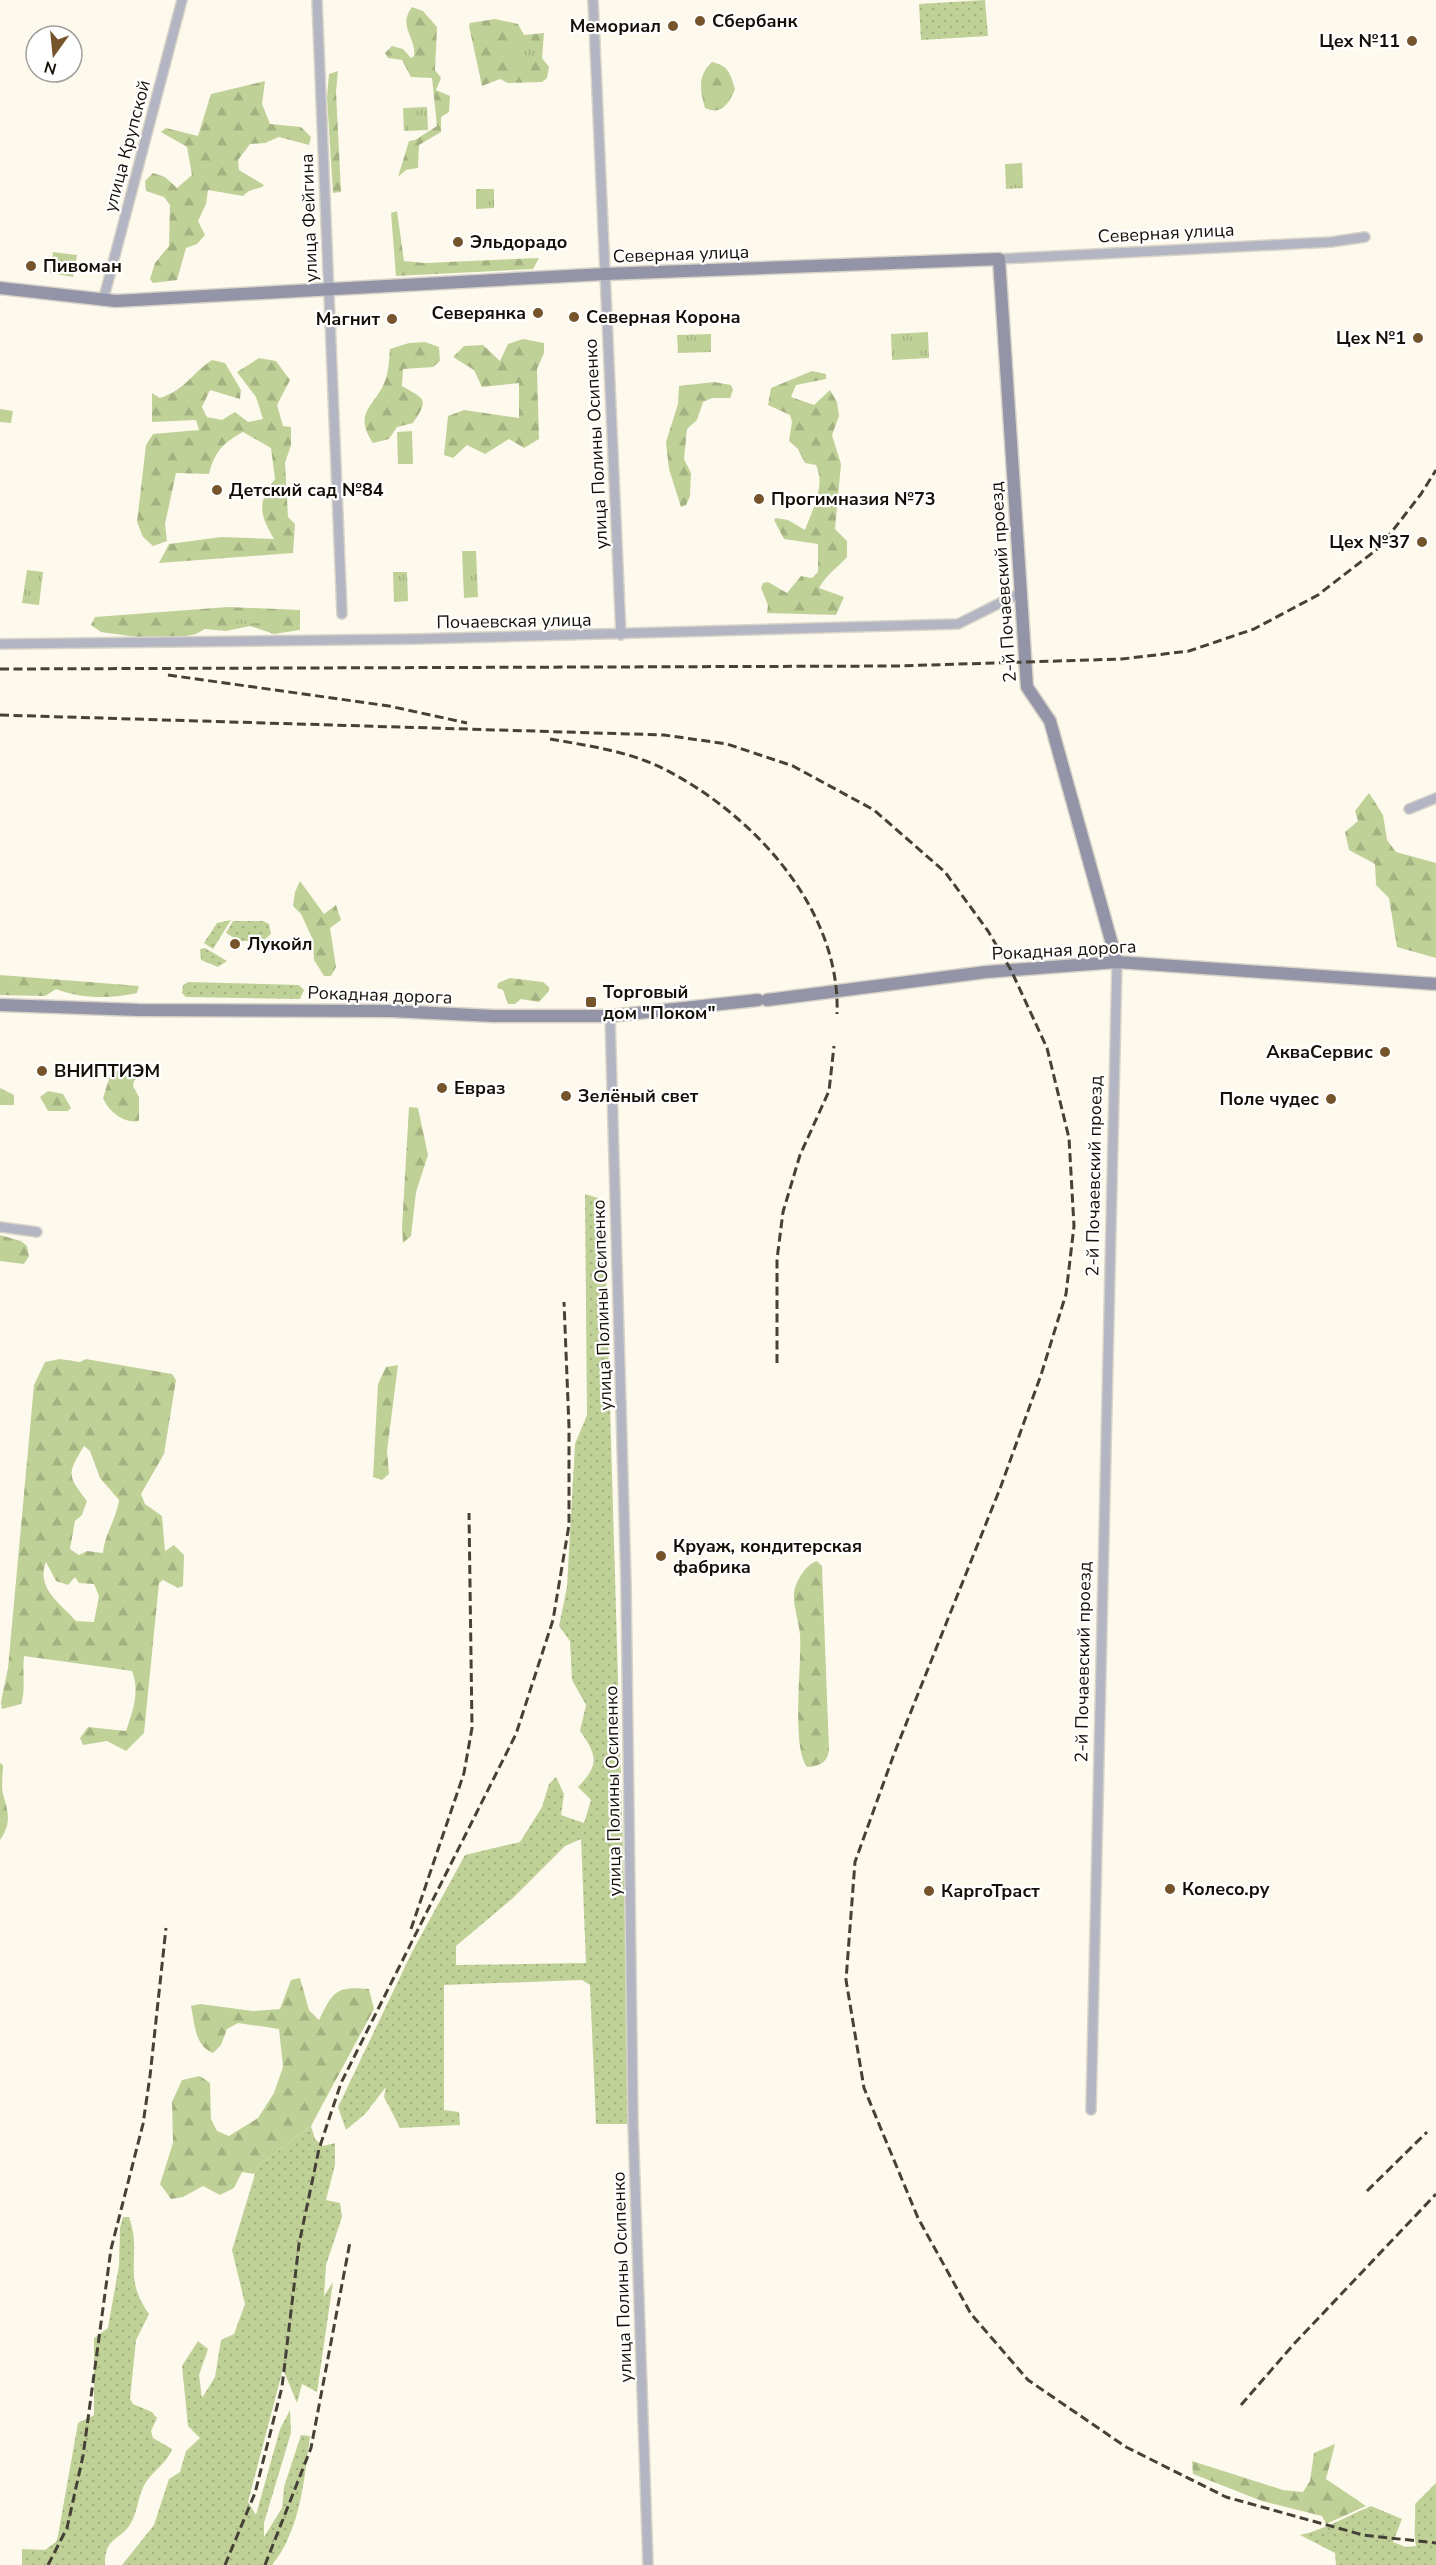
<svg xmlns="http://www.w3.org/2000/svg" width="1436" height="2565" font-family="'Nunito Sans',sans-serif">
<style>
.grass{fill:url(#grass-dots);fill-rule:evenodd}
.forest{fill:url(#forest-firs);fill-rule:evenodd}
.park{fill:url(#park-tufts)}
.pitch{fill:#c0d198}
.lines{fill:none;stroke-linecap:round;stroke-linejoin:round}
.street-casing{stroke:#d9d4c8;stroke-width:12}
.secondary-casing{stroke:#d9d4c8;stroke-width:15}
.street{stroke:#b4b5c2;stroke-width:9}
.secondary{stroke:#9394a7;stroke-width:12}
.rail{stroke:#464137;stroke-width:3;stroke-dasharray:9 4.5;stroke-linecap:butt}
.poi-dot{fill:#75542b;stroke:#fff;stroke-width:2}
.labels{text-anchor:middle;stroke-width:4.5;stroke-linejoin:round;paint-order:stroke}
.poi-label{font-size:18px;font-weight:bold;fill:#151007;stroke:#fff;text-anchor:start}
.street-label{font-size:18px;fill:#151007;stroke:#fff}
</style>
<defs>
<pattern id="grass-dots" width="8" height="8" patternUnits="userSpaceOnUse" patternTransform="scale(1.5)"><rect width="8" height="8" fill="#c0d198"/><path d="M2 2h.1M6 6h.1" fill="none" stroke="#a4b282" stroke-width="1.8" stroke-linecap="round"/></pattern>
<pattern id="forest-firs" width="22" height="20" patternUnits="userSpaceOnUse" patternTransform="scale(1.5)"><rect width="22" height="20" fill="#c0d198"/><path d="M5 1l3.5 6h-7zM16 11l3.5 6h-7z" fill="#a4b282"/></pattern>
<pattern id="park-tufts" width="24" height="20" patternUnits="userSpaceOnUse" patternTransform="scale(1.5)"><rect width="24" height="20" fill="#c0d198"/><path d="M3 7l-1-3M5 7V3M7 7l1-3M15 17l-1-3M17 17v-4M19 17l1-3" fill="none" stroke="#a4b282"/></pattern>
</defs>
<rect width="100%" height="100%" fill="#fef9ed"/>
<path class="grass" d="M 985,0 L 988,36 L 921,40 L 919,4 Z
M 231,920 L 213,949 L 204,943 L 217,923 Z
M 233,921 L 263,921 L 269,924 L 271,934 L 263,941 L 239,941 L 226,933 Z
M 205,948 L 227,961 L 218,967 L 201,960 L 200,949 Z
M 188,982 L 299,985 L 304,990 L 300,999 L 186,997 L 182,993 L 183,985 Z
M 585,1194 L 604,1200 L 631,2124 L 596,2124 L 590,1985 L 582,1980 L 444,1985 L 444,2110 L 459,2112 L 460,2125 L 400,2128 L 384,2097 L 386,2087 L 365,2114 L 346,2130 L 338,2107 L 412,1952 L 465,1855 L 520,1842 L 542,1807 L 549,1784 L 556,1777 L 564,1794 L 561,1815 L 584,1823 L 591,1800 L 578,1787 C 599,1765 598,1756 580,1731 L 586,1705 L 572,1680 L 570,1641 L 559,1626 L 567,1587 L 575,1444 L 587,1415 ZM 581,1839 L 586,1963 L 456,1965 L 456,1946 L 513,1898 L 565,1846 Z
M 311,2126 L 315,2139 L 323,2146 L 335,2143 L 335,2165 L 326,2200 L 340,2203 L 342,2217 L 326,2265 L 324,2296 L 333,2282 L 317,2392 L 302,2384 L 297,2403 L 283,2369 L 248,2502 L 256,2515 L 280,2429 L 290,2410 L 291,2433 L 264,2523 L 264,2537 L 282,2508 L 284,2487 L 301,2435 L 310,2436 C 304,2480 301,2529 272,2565 L 122,2565 L 154,2525 L 169,2479 L 180,2472 L 186,2451 L 200,2438 L 188,2426 L 182,2366 L 198,2341 L 208,2349 L 199,2375 L 202,2398 L 215,2377 L 221,2340 L 234,2334 L 245,2304 L 232,2250 L 255,2174 L 258,2166 Z
M 123,2217 L 129,2217 C 143,2256 121,2275 149,2314 L 136,2340 L 130,2399 L 133,2404 L 152,2412 L 157,2418 L 151,2431 L 153,2438 L 172,2449 C 167,2463 154,2470 146,2482 C 138,2494 138,2511 131,2523 C 121,2541 104,2536 105,2565 L 22,2565 L 22,2549 L 45,2550 L 57,2541 L 78,2423 L 94,2415 L 94,2338 L 108,2328 L 119,2265 L 120,2228 Z
M 1436,2483 L 1436,2565 L 1336,2565 L 1335,2553 L 1300,2535 C 1324,2530 1347,2516 1371,2506 L 1402,2519 L 1393,2542 L 1406,2547 L 1416,2546 C 1413,2530 1416,2520 1415,2504 Z"/>
<path class="forest" d="M 412,7 L 423,11 L 437,27 L 435,70 L 441,78 L 436,90 L 450,96 L 449,112 L 441,117 L 441,132 L 419,145 L 418,168 L 406,170 L 398,177 L 409,141 L 415,140 L 437,126 L 432,78 L 411,77 L 402,60 L 388,58 L 385,53 L 392,46 L 403,49 L 411,58 L 414,56 C 417,38 397,27 412,7 Z
M 495,19 L 518,24 L 524,35 L 544,33 L 542,58 L 549,67 L 547,78 L 542,82 L 508,83 L 500,79 L 482,86 L 469,26 L 470,23 Z
M 712,62 C 729,66 730,73 735,89 C 729,103 722,116 705,108 C 700,90 697,76 712,62 Z
M 338,71 L 336,92 L 341,192 L 333,193 L 327,98 L 329,74 Z
M 265,81 L 262,104 L 270,124 L 301,127 L 311,137 L 309,145 L 279,137 L 265,143 L 250,144 L 238,160 L 239,170 L 264,185 L 262,187 L 249,191 L 243,196 L 208,190 L 206,204 L 198,221 L 205,235 L 197,244 L 186,248 L 177,280 L 153,283 L 150,279 L 155,263 L 169,246 L 170,205 L 164,197 L 146,191 L 145,181 L 153,173 L 165,177 L 177,188 L 192,175 L 187,147 L 161,132 L 166,128 L 198,136 L 211,94 Z
M 397,211 L 404,261 L 425,263 L 539,258 L 533,269 L 396,276 L 391,213 Z
M 523,339 L 544,343 L 544,353 L 537,369 L 539,439 L 524,448 L 509,439 L 485,454 L 467,445 L 453,458 L 444,455 L 448,416 L 464,410 L 519,418 L 519,383 L 482,387 L 474,370 L 453,357 L 464,346 L 483,345 L 500,361 L 508,344 Z
M 425,342 L 439,347 L 440,361 L 433,367 L 403,369 L 402,386 C 424,399 430,398 413,423 L 397,427 L 389,439 L 373,443 C 351,411 378,405 386,378 C 389,369 389,358 390,349 L 409,343 Z
M 259,358 L 276,361 L 290,380 L 277,405 L 283,426 L 291,427 L 291,445 L 285,463 L 288,517 L 295,524 L 293,553 L 159,563 L 169,544 L 221,537 L 274,539 C 259,513 257,503 275,479 L 271,448 L 243,432 C 223,443 215,451 209,474 L 176,473 L 165,524 L 167,541 L 153,546 L 143,537 L 137,522 L 146,445 L 153,434 L 199,430 L 196,420 L 152,422 L 152,393 L 160,398 C 185,390 192,373 212,360 L 225,363 L 241,390 L 240,399 L 210,390 L 202,407 L 207,417 L 222,420 L 235,412 L 248,422 L 263,419 L 256,397 L 237,372 Z
M 812,371 L 826,374 L 826,379 L 796,385 L 791,397 L 814,405 L 830,390 L 837,402 L 839,416 L 832,435 L 841,464 L 835,529 L 847,541 L 847,557 C 837,568 826,575 819,588 L 844,597 L 836,615 L 767,613 L 768,605 L 761,588 L 763,583 L 768,582 L 787,593 L 801,576 L 812,578 L 818,572 L 818,544 L 784,539 L 774,520 L 776,518 L 788,520 L 805,530 C 812,510 826,486 816,465 L 805,463 L 798,449 L 789,441 L 792,422 L 790,415 L 768,405 L 771,388 Z
M 714,382 L 731,385 L 733,390 L 730,398 L 712,398 L 703,402 L 697,420 L 687,429 L 684,459 L 691,473 L 690,496 L 686,505 L 681,507 L 669,469 L 666,442 L 678,404 L 679,386 Z
M 228,607 L 300,610 L 300,630 L 274,634 L 250,626 L 226,631 L 205,629 L 196,634 L 181,637 L 137,637 L 101,632 L 91,625 L 95,617 Z
M 1369,793 L 1383,815 L 1387,840 L 1396,852 L 1436,863 L 1436,958 L 1397,947 L 1389,898 L 1376,885 L 1375,864 L 1349,850 L 1345,832 L 1358,821 L 1355,811 Z
M 300,881 L 324,914 L 336,905 L 341,920 L 330,928 L 336,967 L 331,976 L 324,976 L 314,960 L 313,940 L 301,914 L 293,906 L 295,892 Z
M 0,975 L 139,986 L 137,993 C 110,999 82,999 56,989 L 45,996 L 0,995 Z
M 510,978 L 543,982 L 549,987 L 549,991 L 539,1002 L 521,999 L 515,1004 L 508,1004 L 503,990 L 497,988 L 498,983 Z
M 123,1067 L 147,1073 L 143,1073 L 134,1081 L 133,1086 L 139,1097 L 139,1121 C 124,1124 108,1111 103,1098 L 110,1076 Z
M 0,1088 L 14,1095 L 14,1105 L 0,1105 Z
M 48,1091 L 63,1094 L 71,1108 L 68,1111 L 48,1111 L 40,1097 Z
M 409,1107 L 418,1108 L 428,1155 L 416,1192 L 411,1236 L 403,1243 L 402,1227 Z
M 0,1235 L 21,1241 L 27,1246 L 29,1256 L 24,1264 L 0,1261 Z
M 60,1359 L 80,1362 L 86,1359 L 172,1374 L 176,1380 L 164,1454 L 141,1494 L 145,1504 L 162,1516 L 165,1551 L 174,1545 L 184,1555 L 183,1586 L 178,1588 L 163,1580 L 159,1583 L 144,1733 L 126,1751 L 107,1741 L 83,1745 L 80,1738 L 88,1727 L 126,1731 C 133,1711 140,1691 132,1671 L 24,1656 C 22,1673 26,1689 21,1704 L 2,1709 L 1,1702 L 8,1668 L 34,1385 L 45,1362 ZM 84,1446 L 90,1451 L 100,1478 L 119,1500 C 116,1520 105,1533 103,1553 L 87,1551 L 79,1555 L 70,1549 L 75,1521 L 82,1515 L 87,1501 C 67,1475 67,1474 84,1446 ZM 46,1562 L 56,1581 L 68,1585 L 75,1577 L 79,1583 L 94,1584 L 99,1596 L 94,1622 L 76,1621 C 59,1602 36,1588 46,1562 Z
M 398,1365 L 387,1451 L 389,1474 L 382,1480 L 373,1477 L 378,1384 L 386,1367 Z
M 817,1561 L 822,1566 L 829,1750 C 827,1763 820,1766 807,1767 C 791,1745 802,1665 800,1635 C 799,1622 793,1606 794,1593 C 795,1582 806,1564 817,1561 Z
M 0,1763 L 3,1765 C 3,1774 1,1786 3,1794 C 8,1811 12,1823 0,1840 Z
M 300,1978 L 309,2010 L 319,2020 C 333,1992 335,1986 369,1989 L 374,2009 L 311,2126 L 258,2166 L 255,2174 L 242,2172 L 234,2188 L 220,2195 L 203,2186 L 183,2197 L 171,2199 L 160,2184 L 173,2143 L 172,2102 L 182,2080 L 200,2076 L 210,2083 L 211,2119 L 217,2131 L 229,2136 L 258,2118 L 274,2093 L 283,2067 L 279,2029 L 238,2023 L 227,2029 L 221,2045 L 213,2053 C 194,2045 195,2024 191,2006 L 200,2004 L 253,2011 L 280,2009 L 291,1980 Z
M 1335,2444 L 1326,2479 L 1366,2506 L 1326,2524 L 1322,2516 L 1262,2501 L 1193,2474 L 1192,2461 L 1283,2490 L 1303,2492 L 1310,2481 L 1314,2453 Z"/>
<path class="park" d="M 537,41 L 537,61 L 515,62 L 514,42 Z
M 427,107 L 428,130 L 404,131 L 403,108 Z
M 1022,163 L 1023,188 L 1006,189 L 1005,164 Z
M 476,189 L 494,189 L 494,208 L 476,209 Z
M 53,252 L 77,255 L 73,277 L 50,273 Z
M 928,332 L 929,358 L 892,360 L 891,334 Z
M 711,334 L 711,352 L 678,353 L 677,335 Z
M 0,409 L 13,411 L 11,423 L 0,422 Z
M 462,551 L 476,551 L 478,597 L 464,598 Z
M 27,570 L 43,572 L 39,605 L 22,603 Z
M 393,572 L 407,572 L 408,601 L 394,602 Z
M 260,611 L 260,623 L 228,624 L 228,612 Z"/>
<path class="pitch" d="M 412,431 L 413,464 L 398,464 L 397,432 Z"/>
<g class="lines">
<g class="street-casing">
<path id="street" d="M 317,0 L 342,614
M 593,0 L 621,635
M 999,259 L 1331,242 L 1365,237
M 103,301 L 182,0
M 0,644 L 417,639 L 958,624 L 1022,592
M 1409,809 L 1436,798
M 610,1016 L 626,1584 L 633,2123 L 648,2565
M 0,1227 L 37,1232
M 1091,2110 L 1117,962"/>
</g>
<g class="secondary-casing">
<path id="secondary" d="M 0,288 L 116,301 L 605,274 L 999,259 L 1027,687 L 1050,721 L 1117,962
M 767,1000 L 986,972 L 1117,962 L 1436,984
M 0,1005 L 139,1010 L 392,1011 L 493,1016 L 610,1016 L 758,1000"/>
</g>
<use href="#street" class="street"/>
<use href="#secondary" class="secondary"/>
<path class="rail" d="M 0,669 L 897,666 L 1122,659 L 1189,651 L 1254,629 L 1318,595 L 1380,547 L 1421,494 L 1436,470
M 168,675 L 389,706 L 467,723
M 0,715 L 664,735 L 727,744 L 793,766 L 874,810 L 945,872 L 988,931 L 1011,970 L 1047,1048 L 1069,1138 L 1074,1226 L 1066,1294 L 1041,1375 L 1001,1486 L 894,1754 L 855,1862 L 846,1980 L 864,2088 L 918,2218 L 971,2314 L 1028,2380 L 1126,2447 L 1226,2497 L 1363,2535 L 1436,2543
M 550,739 C 589,746 628,751 664,769 C 753,814 841,909 837,1014
M 777,1363 L 777,1259 L 783,1212 L 800,1155 L 829,1091 L 834,1046
M 411,1929 L 464,1773 L 472,1728 L 469,1513
M 1367,2191 L 1427,2132
M 1241,2405 L 1293,2345 L 1436,2194
M 48,2565 L 67,2528 L 83,2456 L 111,2249 L 143,2124 L 150,2076 L 166,1928
M 225,2565 L 255,2493 L 282,2387 L 299,2244 L 319,2149 L 341,2083 L 516,1734 L 553,1620 L 569,1525 L 569,1427 L 564,1302
M 265,2565 L 311,2448 L 350,2242"/>
</g>
<g class="poi-dot">
<circle cx="700" cy="21" r="6"/>
<circle cx="673" cy="26" r="6"/>
<circle cx="1412" cy="41" r="6"/>
<circle cx="458" cy="242" r="6"/>
<circle cx="31" cy="266" r="6"/>
<circle cx="538" cy="313" r="6"/>
<circle cx="574" cy="317" r="6"/>
<circle cx="392" cy="319" r="6"/>
<circle cx="1418" cy="338" r="6"/>
<circle cx="217" cy="490" r="6"/>
<circle cx="759" cy="499" r="6"/>
<circle cx="1422" cy="542" r="6"/>
<circle cx="235" cy="944" r="6"/>
<rect x="585" y="996" width="12" height="12" rx="3"/>
<circle cx="1385" cy="1052" r="6"/>
<circle cx="42" cy="1071" r="6"/>
<circle cx="442" cy="1088" r="6"/>
<circle cx="566" cy="1096" r="6"/>
<circle cx="1331" cy="1099" r="6"/>
<circle cx="661" cy="1556" r="6"/>
<circle cx="1170" cy="1889" r="6"/>
<circle cx="929" cy="1891" r="6"/>
</g>
<g class="labels">
<g class="poi-label">
<text x="712" y="27">Сбербанк</text>
<text x="661" y="32" text-anchor="end">Мемориал</text>
<text x="1400" y="47" text-anchor="end">Цех №11</text>
<text x="470" y="248">Эльдорадо</text>
<text x="43" y="272">Пивоман</text>
<text x="526" y="319" text-anchor="end">Северянка</text>
<text x="586" y="323">Северная Корона</text>
<text x="380" y="325" text-anchor="end">Магнит</text>
<text x="1406" y="344" text-anchor="end">Цех №1</text>
<text x="229" y="496">Детский сад №84</text>
<text x="771" y="505">Прогимназия №73</text>
<text x="1410" y="548" text-anchor="end">Цех №37</text>
<text x="247" y="950">Лукойл</text>
<text x="603" y="998">Торговый<tspan x="603" dy="21">дом "Поком"</tspan></text>
<text x="1373" y="1058" text-anchor="end">АкваСервис</text>
<text x="54" y="1077">ВНИПТИЭМ</text>
<text x="454" y="1094">Евраз</text>
<text x="578" y="1102">Зелёный свет</text>
<text x="1319" y="1105" text-anchor="end">Поле чудес</text>
<text x="673" y="1552">Круаж, кондитерская<tspan x="673" dy="21">фабрика</tspan></text>
<text x="1182" y="1895">Колесо.ру</text>
<text x="941" y="1897">КаргоТраст</text>
</g>
<g class="street-label">
<text transform="translate(127 146) rotate(-75)" y="6">улица Крупской</text>
<text transform="translate(309 218) rotate(-92)" y="6">улица Фейгина</text>
<text transform="translate(1166 233) rotate(-3)" y="6">Северная улица</text>
<text transform="translate(681 254) rotate(-2)" y="6">Северная улица</text>
<text transform="translate(596 444) rotate(-93)" y="6">улица Полины Осипенко</text>
<text transform="translate(1003 582) rotate(-94)" y="6">2-й Почаевский проезд</text>
<text transform="translate(514 621) rotate(-1)" y="6">Почаевская улица</text>
<text transform="translate(1064 950) rotate(-3)" y="6">Рокадная дорога</text>
<text transform="translate(380 995) rotate(2)" y="6">Рокадная дорога</text>
<text transform="translate(1094 1176) rotate(-89)" y="6">2-й Почаевский проезд</text>
<text transform="translate(602 1305) rotate(-92)" y="6">улица Полины Осипенко</text>
<text transform="translate(1083 1662) rotate(-89)" y="6">2-й Почаевский проезд</text>
<text transform="translate(613 1791) rotate(-91)" y="6">улица Полины Осипенко</text>
<text transform="translate(622 2277) rotate(-92)" y="6">улица Полины Осипенко</text>
</g>
</g>
<g transform="translate(54 54) rotate(195)"><circle r="28" fill="#ffffff" stroke="#a19f9c" stroke-width="1.5"/>
<path d="M0-4.5L10 22L0 15L-10 22Z" fill="#75542b"/>
<text y="-9" font-size="16" font-weight="bold" text-anchor="middle" fill="#151007">N</text>
</g>
</svg>
